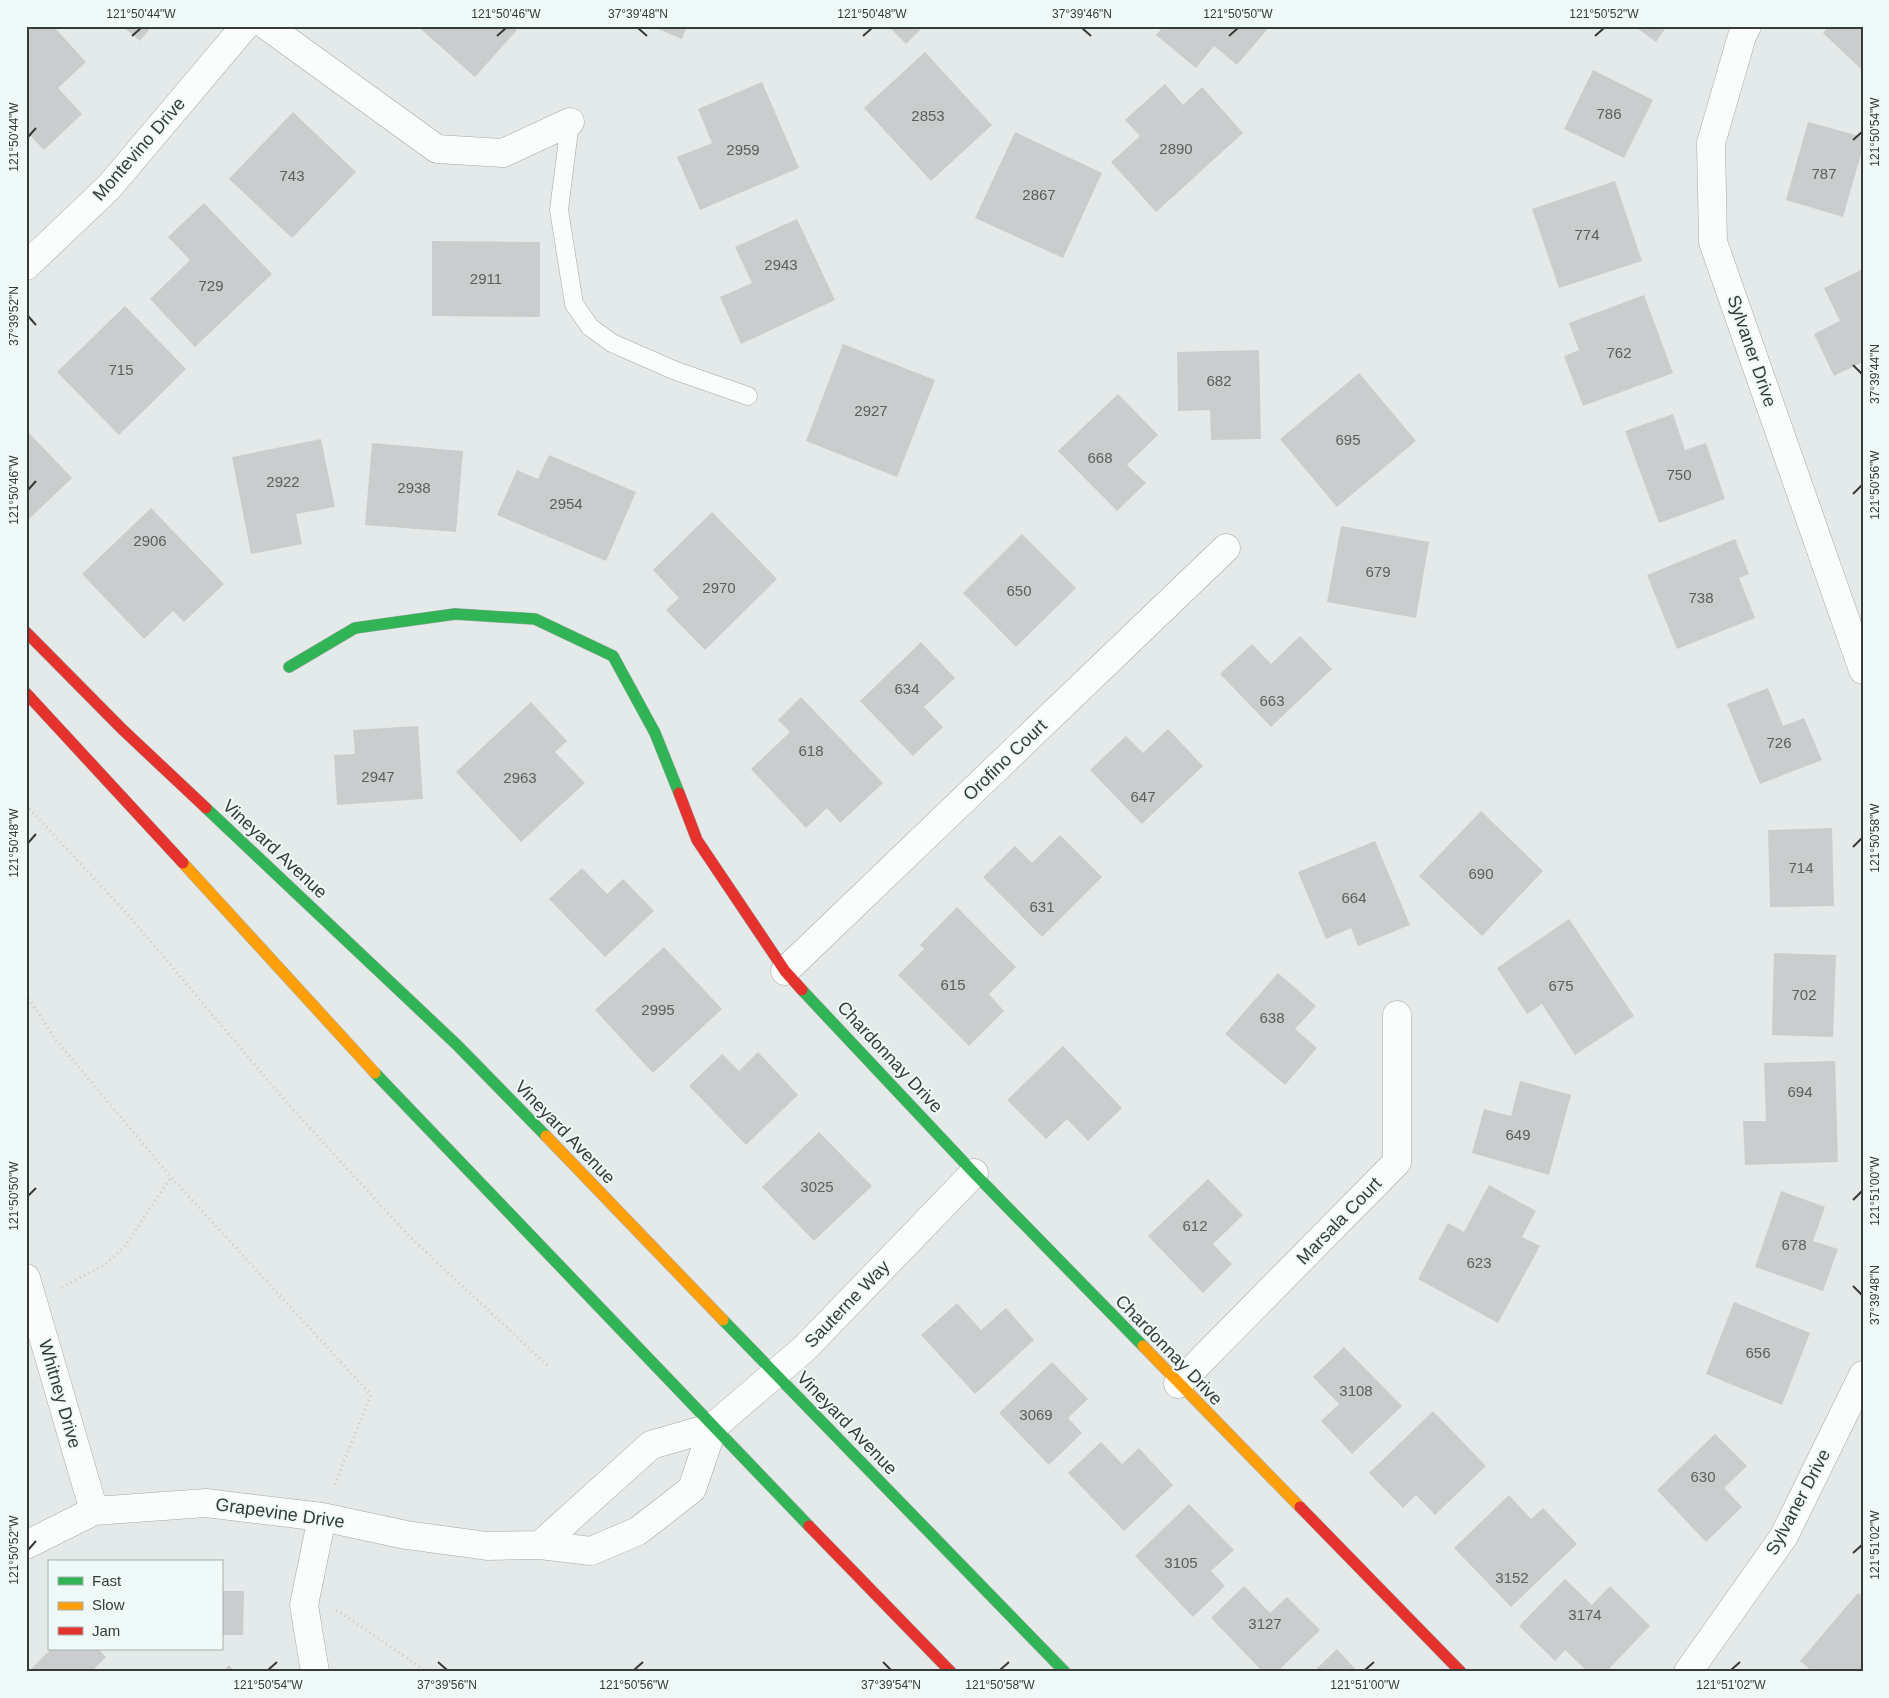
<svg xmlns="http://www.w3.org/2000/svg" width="1889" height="1698" font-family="Arial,sans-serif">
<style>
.building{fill:#c9cdcd}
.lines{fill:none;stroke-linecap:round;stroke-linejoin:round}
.lane-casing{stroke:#a3a8a7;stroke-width:19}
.street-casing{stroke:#a3a8a7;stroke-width:29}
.fast-casing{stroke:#a3a8a7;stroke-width:12}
.slow-casing{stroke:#a3a8a7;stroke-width:12}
.jam-casing{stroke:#a3a8a7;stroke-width:12}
.path{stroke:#c8caca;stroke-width:3;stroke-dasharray:1 4;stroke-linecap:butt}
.lane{stroke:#fbfcfc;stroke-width:18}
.street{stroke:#fbfcfc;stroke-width:28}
.fast{stroke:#30b455;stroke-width:11}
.slow{stroke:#ff9f0a;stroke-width:11}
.jam{stroke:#e5322d;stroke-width:11}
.ticks{fill:none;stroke:#363b3a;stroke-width:2}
.labels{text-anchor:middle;stroke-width:4;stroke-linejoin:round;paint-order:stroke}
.number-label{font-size:15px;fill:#5b605f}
.street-label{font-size:18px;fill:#363b3a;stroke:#effaf8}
.neatline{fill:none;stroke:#363b3a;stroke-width:2}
.ticks-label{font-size:12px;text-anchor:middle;fill:#363b3a}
</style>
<rect width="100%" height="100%" fill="#e4eae9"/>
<path class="building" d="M 26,26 L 53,26 L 86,62 L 58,88 L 82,114 L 44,150 L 26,131 Z
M 122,26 L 152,26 L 140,41 Z
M 417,26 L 512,26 L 517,30 L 475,77 Z
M 651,26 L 687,26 L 682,39 Z
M 888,26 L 924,26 L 906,44 Z
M 1164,26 L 1270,26 L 1237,65 L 1214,46 L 1196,68 L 1156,35 Z
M 1634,26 L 1667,26 L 1656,42 Z
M 1829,26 L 1863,26 L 1863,71 L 1823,33 Z
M 925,52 L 992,125 L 931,181 L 864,108 Z
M 1593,70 L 1653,100 L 1624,158 L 1564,129 Z
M 762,82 L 799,168 L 700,210 L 677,157 L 712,143 L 698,109 Z
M 1165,84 L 1183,105 L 1202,87 L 1243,133 L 1156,212 L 1111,162 L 1140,136 L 1125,120 Z
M 293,112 L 356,172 L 292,238 L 229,179 Z
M 1808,122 L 1863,137 L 1863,147 L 1843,217 L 1786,200 Z
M 1015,132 L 1102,173 L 1063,258 L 975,218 Z
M 1615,181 L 1642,261 L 1559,288 L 1532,209 Z
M 204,203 L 272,274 L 195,347 L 150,299 L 190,260 L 168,237 Z
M 797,219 L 835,300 L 741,344 L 720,297 L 752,283 L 735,247 Z
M 432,241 L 540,242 L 540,317 L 432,316 Z
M 1863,269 L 1863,362 L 1834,376 L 1814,334 L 1840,321 L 1824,288 Z
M 1644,295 L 1673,373 L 1583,406 L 1564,356 L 1579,350 L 1569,323 Z
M 125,306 L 186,369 L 119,435 L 57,372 Z
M 843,344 L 935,380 L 897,477 L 806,441 Z
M 1259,350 L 1261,439 L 1211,440 L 1210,410 L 1178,411 L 1177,352 Z
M 1359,373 L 1416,441 L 1337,507 L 1280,439 Z
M 1118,394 L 1158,435 L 1127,465 L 1146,483 L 1117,511 L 1058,451 Z
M 1673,414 L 1685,450 L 1706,443 L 1725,499 L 1659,523 L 1625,431 Z
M 26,430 L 72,478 L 26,522 Z
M 321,439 L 335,507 L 296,514 L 302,544 L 251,554 L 232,457 Z
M 372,443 L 463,451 L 456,532 L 365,525 Z
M 549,455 L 636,492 L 606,561 L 497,515 L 517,470 L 538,479 Z
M 151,508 L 224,584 L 184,622 L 173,611 L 144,639 L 82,574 Z
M 712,512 L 777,579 L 705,650 L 666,610 L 679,598 L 653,570 Z
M 1341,526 L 1429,542 L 1416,618 L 1327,602 Z
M 1022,534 L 1076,588 L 1016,647 L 963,593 Z
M 1735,539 L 1749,574 L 1739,578 L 1755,618 L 1677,649 L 1647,575 Z
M 1300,636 L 1332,669 L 1271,727 L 1220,674 L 1252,644 L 1271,664 Z
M 921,642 L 955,678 L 924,707 L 943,727 L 913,756 L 860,701 Z
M 1768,688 L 1783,726 L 1804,718 L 1822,760 L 1760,784 L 1727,704 Z
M 801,697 L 883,783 L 840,823 L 827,808 L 806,828 L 751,769 L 790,732 L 778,720 Z
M 531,702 L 567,741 L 555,752 L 585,783 L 521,842 L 456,772 Z
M 418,726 L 423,799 L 337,805 L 334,755 L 355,754 L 353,730 Z
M 1168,729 L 1203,766 L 1142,824 L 1090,770 L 1126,736 L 1143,753 Z
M 1481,811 L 1543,871 L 1482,936 L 1419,876 Z
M 1832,828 L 1834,906 L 1770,907 L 1768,830 Z
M 1060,835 L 1102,877 L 1042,937 L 983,877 L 1015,846 L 1032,863 Z
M 1375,841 L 1410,925 L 1358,946 L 1351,928 L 1326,939 L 1298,872 Z
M 582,868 L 607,894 L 623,879 L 654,911 L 605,957 L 549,899 Z
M 957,907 L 1016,967 L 989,994 L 1004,1011 L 969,1046 L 898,975 L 924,949 L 920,945 Z
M 1569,919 L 1634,1016 L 1575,1055 L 1542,1004 L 1527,1014 L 1497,968 Z
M 664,947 L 722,1009 L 653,1073 L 595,1010 Z
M 1774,953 L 1836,955 L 1833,1037 L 1772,1035 Z
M 1278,973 L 1316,1006 L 1295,1029 L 1317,1048 L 1285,1085 L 1225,1034 Z
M 1063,1046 L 1122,1108 L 1088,1141 L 1067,1119 L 1046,1139 L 1007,1100 Z
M 758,1052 L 798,1095 L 746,1145 L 689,1086 L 722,1054 L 739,1071 Z
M 1835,1061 L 1838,1162 L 1745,1165 L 1743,1121 L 1766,1121 L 1764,1063 Z
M 1520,1081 L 1571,1095 L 1549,1175 L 1472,1153 L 1484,1109 L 1511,1116 Z
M 819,1132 L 872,1186 L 814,1241 L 762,1187 Z
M 1208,1179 L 1243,1215 L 1213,1244 L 1232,1264 L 1203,1293 L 1148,1236 Z
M 1489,1185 L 1536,1211 L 1522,1237 L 1540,1246 L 1498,1323 L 1418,1279 L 1448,1223 L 1464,1232 Z
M 1781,1191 L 1825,1207 L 1813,1241 L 1838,1249 L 1823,1291 L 1755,1267 Z
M 1734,1302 L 1810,1333 L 1782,1405 L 1706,1374 Z
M 957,1303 L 981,1330 L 1006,1308 L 1034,1340 L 975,1394 L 921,1335 Z
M 1344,1347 L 1402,1406 L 1352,1454 L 1321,1421 L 1339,1404 L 1313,1377 Z
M 1052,1362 L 1088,1399 L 1068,1418 L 1082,1433 L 1049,1465 L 999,1413 Z
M 1433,1411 L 1486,1466 L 1435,1515 L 1416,1495 L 1403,1508 L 1369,1473 Z
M 1715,1434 L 1747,1466 L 1724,1488 L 1742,1507 L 1706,1542 L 1657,1490 Z
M 1101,1442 L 1122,1464 L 1139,1448 L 1173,1485 L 1124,1531 L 1068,1473 Z
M 1509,1495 L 1531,1519 L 1543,1508 L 1577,1544 L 1511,1607 L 1454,1548 Z
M 1189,1504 L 1234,1550 L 1211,1571 L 1225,1586 L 1193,1617 L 1135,1556 Z
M 1565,1579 L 1592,1605 L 1610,1586 L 1650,1626 L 1606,1672 L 1588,1672 L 1565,1650 L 1555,1661 L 1519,1626 Z
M 1244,1586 L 1270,1613 L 1287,1597 L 1320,1630 L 1277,1672 L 1263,1672 L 1211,1618 Z
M 221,1591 L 244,1591 L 243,1635 L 221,1635 Z
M 1858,1593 L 1863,1597 L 1863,1672 L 1813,1672 L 1800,1661 Z
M 51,1649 L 98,1649 L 106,1657 L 91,1672 L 28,1672 Z
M 1337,1649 L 1358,1672 L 1313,1672 Z
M 229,1665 L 235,1672 L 222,1672 Z"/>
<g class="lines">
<g class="lane-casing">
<path id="lane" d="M 570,122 L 559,210 L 574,304 L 590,327 L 612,343 L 676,371 L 748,396"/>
</g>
<g class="street-casing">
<path id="street" d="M 267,26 L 437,149 L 503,153 L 570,122
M 1747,26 L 1742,36 L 1711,143 L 1713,242 L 1863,670
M 26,266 L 109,187 L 245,26
M 785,971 L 1226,548
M 26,1278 L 94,1511
M 1178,1384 L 1397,1162 L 1397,1015
M 26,1545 L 94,1511 L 206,1503 L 322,1517 L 406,1535 L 487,1546 L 540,1545 L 591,1551 L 638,1531 L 692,1489 L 713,1427
M 540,1545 L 651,1445 L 713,1427 L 804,1349 L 974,1173
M 315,1672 L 304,1605 L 322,1517
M 1688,1672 L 1784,1536 L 1863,1375"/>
</g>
<g class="fast-casing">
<path id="fast" d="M 289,667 L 355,628 L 455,614 L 535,619 L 613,656 L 655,733 L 679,793
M 206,808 L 457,1045 L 546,1136
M 802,990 L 974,1173 L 1143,1346
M 375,1073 L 809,1526
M 723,1320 L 1065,1672"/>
</g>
<g class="slow-casing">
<path id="slow" d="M 183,863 L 375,1073
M 546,1136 L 723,1320
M 1143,1346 L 1300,1507"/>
</g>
<g class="jam-casing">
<path id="jam" d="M 26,632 L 122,729 L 206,808
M 26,693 L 183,863
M 679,793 L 697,840 L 785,971 L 802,990
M 1300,1507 L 1461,1672
M 809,1526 L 951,1672"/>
</g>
<path class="path" d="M 26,805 L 129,916 L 287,1103 L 409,1236 L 548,1366
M 26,994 L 55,1039 L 171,1177 L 371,1395 L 334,1486
M 62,1287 L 105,1265 L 125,1246 L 171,1177
M 336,1611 L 340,1612 L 427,1672"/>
<use href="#lane" class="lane"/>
<use href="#street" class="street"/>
<use href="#fast" class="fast"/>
<use href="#slow" class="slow"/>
<use href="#jam" class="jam"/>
</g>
<path class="ticks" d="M 638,28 L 647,36M 1082,28 L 1091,36M 132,36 L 141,28M 497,36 L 506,28M 863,36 L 872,28M 1229,36 L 1238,28M 1595,36 L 1604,28M 28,137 L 36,128M 1853,140 L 1862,132M 28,316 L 36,325M 1853,365 L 1862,374M 28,490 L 36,481M 1853,494 L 1862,485M 28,843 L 36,834M 1853,847 L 1862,838M 28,1196 L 36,1188M 1853,1200 L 1862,1191M 1853,1286 L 1862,1295M 28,1550 L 36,1541M 1853,1553 L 1862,1545M 438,1662 L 447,1670M 883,1662 L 891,1670M 268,1670 L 277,1662M 634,1670 L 643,1662M 1000,1670 L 1009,1662M 1365,1670 L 1374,1662M 1731,1670 L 1740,1662"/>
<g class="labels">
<g class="number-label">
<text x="1609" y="119">786</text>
<text x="928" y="121">2853</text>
<text x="1176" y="154">2890</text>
<text x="743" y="155">2959</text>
<text x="1824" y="179">787</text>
<text x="292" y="181">743</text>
<text x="1039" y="200">2867</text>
<text x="1587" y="240">774</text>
<text x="781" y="270">2943</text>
<text x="486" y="284">2911</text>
<text x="211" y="291">729</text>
<text x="1619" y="358">762</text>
<text x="121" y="375">715</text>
<text x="1219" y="386">682</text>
<text x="871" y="416">2927</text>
<text x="1348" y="445">695</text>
<text x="1100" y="463">668</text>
<text x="1679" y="480">750</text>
<text x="283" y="487">2922</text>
<text x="414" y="493">2938</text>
<text x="566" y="509">2954</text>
<text x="150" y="546">2906</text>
<text x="1378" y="577">679</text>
<text x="719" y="593">2970</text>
<text x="1019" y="596">650</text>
<text x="1701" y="603">738</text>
<text x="907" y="694">634</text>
<text x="1272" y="706">663</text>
<text x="1779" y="748">726</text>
<text x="811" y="756">618</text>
<text x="378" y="782">2947</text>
<text x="520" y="783">2963</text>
<text x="1143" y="802">647</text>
<text x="1801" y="873">714</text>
<text x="1481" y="879">690</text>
<text x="1354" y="903">664</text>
<text x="1042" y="912">631</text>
<text x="953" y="990">615</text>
<text x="1561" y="991">675</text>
<text x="1804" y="1000">702</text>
<text x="658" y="1015">2995</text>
<text x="1272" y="1023">638</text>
<text x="1800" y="1097">694</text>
<text x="1518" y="1140">649</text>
<text x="817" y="1192">3025</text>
<text x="1195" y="1231">612</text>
<text x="1794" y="1250">678</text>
<text x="1479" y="1268">623</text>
<text x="1758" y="1358">656</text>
<text x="1356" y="1396">3108</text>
<text x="1036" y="1420">3069</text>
<text x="1703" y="1482">630</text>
<text x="1181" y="1568">3105</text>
<text x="1512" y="1583">3152</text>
<text x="1585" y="1620">3174</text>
<text x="1265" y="1629">3127</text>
</g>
<g class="street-label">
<text transform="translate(139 149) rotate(-49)" y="6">Montevino Drive</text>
<text transform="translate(1752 351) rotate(71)" y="6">Sylvaner Drive</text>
<text transform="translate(1005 760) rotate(-44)" y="6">Orofino Court</text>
<text transform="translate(275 849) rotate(43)" y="6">Vineyard Avenue</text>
<text transform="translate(890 1057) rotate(47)" y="6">Chardonnay Drive</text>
<text transform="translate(565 1132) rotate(46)" y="6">Vineyard Avenue</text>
<text transform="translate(1339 1221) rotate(-46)" y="6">Marsala Court</text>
<text transform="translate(847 1304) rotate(-46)" y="6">Sauterne Way</text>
<text transform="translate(1169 1350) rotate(46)" y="6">Chardonnay Drive</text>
<text transform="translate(60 1394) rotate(74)" y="6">Whitney Drive</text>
<text transform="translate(847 1423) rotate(46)" y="6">Vineyard Avenue</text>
<text transform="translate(1798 1502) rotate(-62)" y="6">Sylvaner Drive</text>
<text transform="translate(280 1513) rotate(8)" y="6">Grapevine Drive</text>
</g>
</g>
<rect width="1889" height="1698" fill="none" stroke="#effaf8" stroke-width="55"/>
<rect x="48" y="1560" width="175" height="90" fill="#effaf8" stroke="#a5aeac"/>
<rect x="58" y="1577" width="25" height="8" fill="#30b455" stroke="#a5aeac"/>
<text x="92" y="1586" font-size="15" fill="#363b3a">Fast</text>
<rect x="58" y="1602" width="25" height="8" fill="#ff9f0a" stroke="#a5aeac"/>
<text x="92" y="1610" font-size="15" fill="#363b3a">Slow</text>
<rect x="58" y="1627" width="25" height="8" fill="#e5322d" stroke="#a5aeac"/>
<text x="92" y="1636" font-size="15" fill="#363b3a">Jam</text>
<rect x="28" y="28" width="1834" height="1642" class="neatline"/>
<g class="ticks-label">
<text x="141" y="18">121°50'44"W</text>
<text x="506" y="18">121°50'46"W</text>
<text x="638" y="18">37°39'48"N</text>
<text x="872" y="18">121°50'48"W</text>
<text x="1082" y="18">37°39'46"N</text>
<text x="1238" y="18">121°50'50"W</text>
<text x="1604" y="18">121°50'52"W</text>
<text transform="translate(1875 132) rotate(-90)" y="4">121°50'54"W</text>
<text transform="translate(14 137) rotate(-90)" y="4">121°50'44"W</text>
<text transform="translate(14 316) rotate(-90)" y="4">37°39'52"N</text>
<text transform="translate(1875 374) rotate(-90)" y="4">37°39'44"N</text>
<text transform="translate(1875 485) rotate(-90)" y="4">121°50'56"W</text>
<text transform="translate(14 490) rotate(-90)" y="4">121°50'46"W</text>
<text transform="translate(1875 838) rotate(-90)" y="4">121°50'58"W</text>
<text transform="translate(14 843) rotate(-90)" y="4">121°50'48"W</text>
<text transform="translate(1875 1191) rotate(-90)" y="4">121°51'00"W</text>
<text transform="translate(14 1196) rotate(-90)" y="4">121°50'50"W</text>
<text transform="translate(1875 1295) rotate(-90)" y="4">37°39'48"N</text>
<text transform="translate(1875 1545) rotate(-90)" y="4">121°51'02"W</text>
<text transform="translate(14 1550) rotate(-90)" y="4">121°50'52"W</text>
<text x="268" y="1689">121°50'54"W</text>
<text x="447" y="1689">37°39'56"N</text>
<text x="634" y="1689">121°50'56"W</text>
<text x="891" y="1689">37°39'54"N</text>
<text x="1000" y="1689">121°50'58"W</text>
<text x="1365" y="1689">121°51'00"W</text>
<text x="1731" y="1689">121°51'02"W</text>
</g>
</svg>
